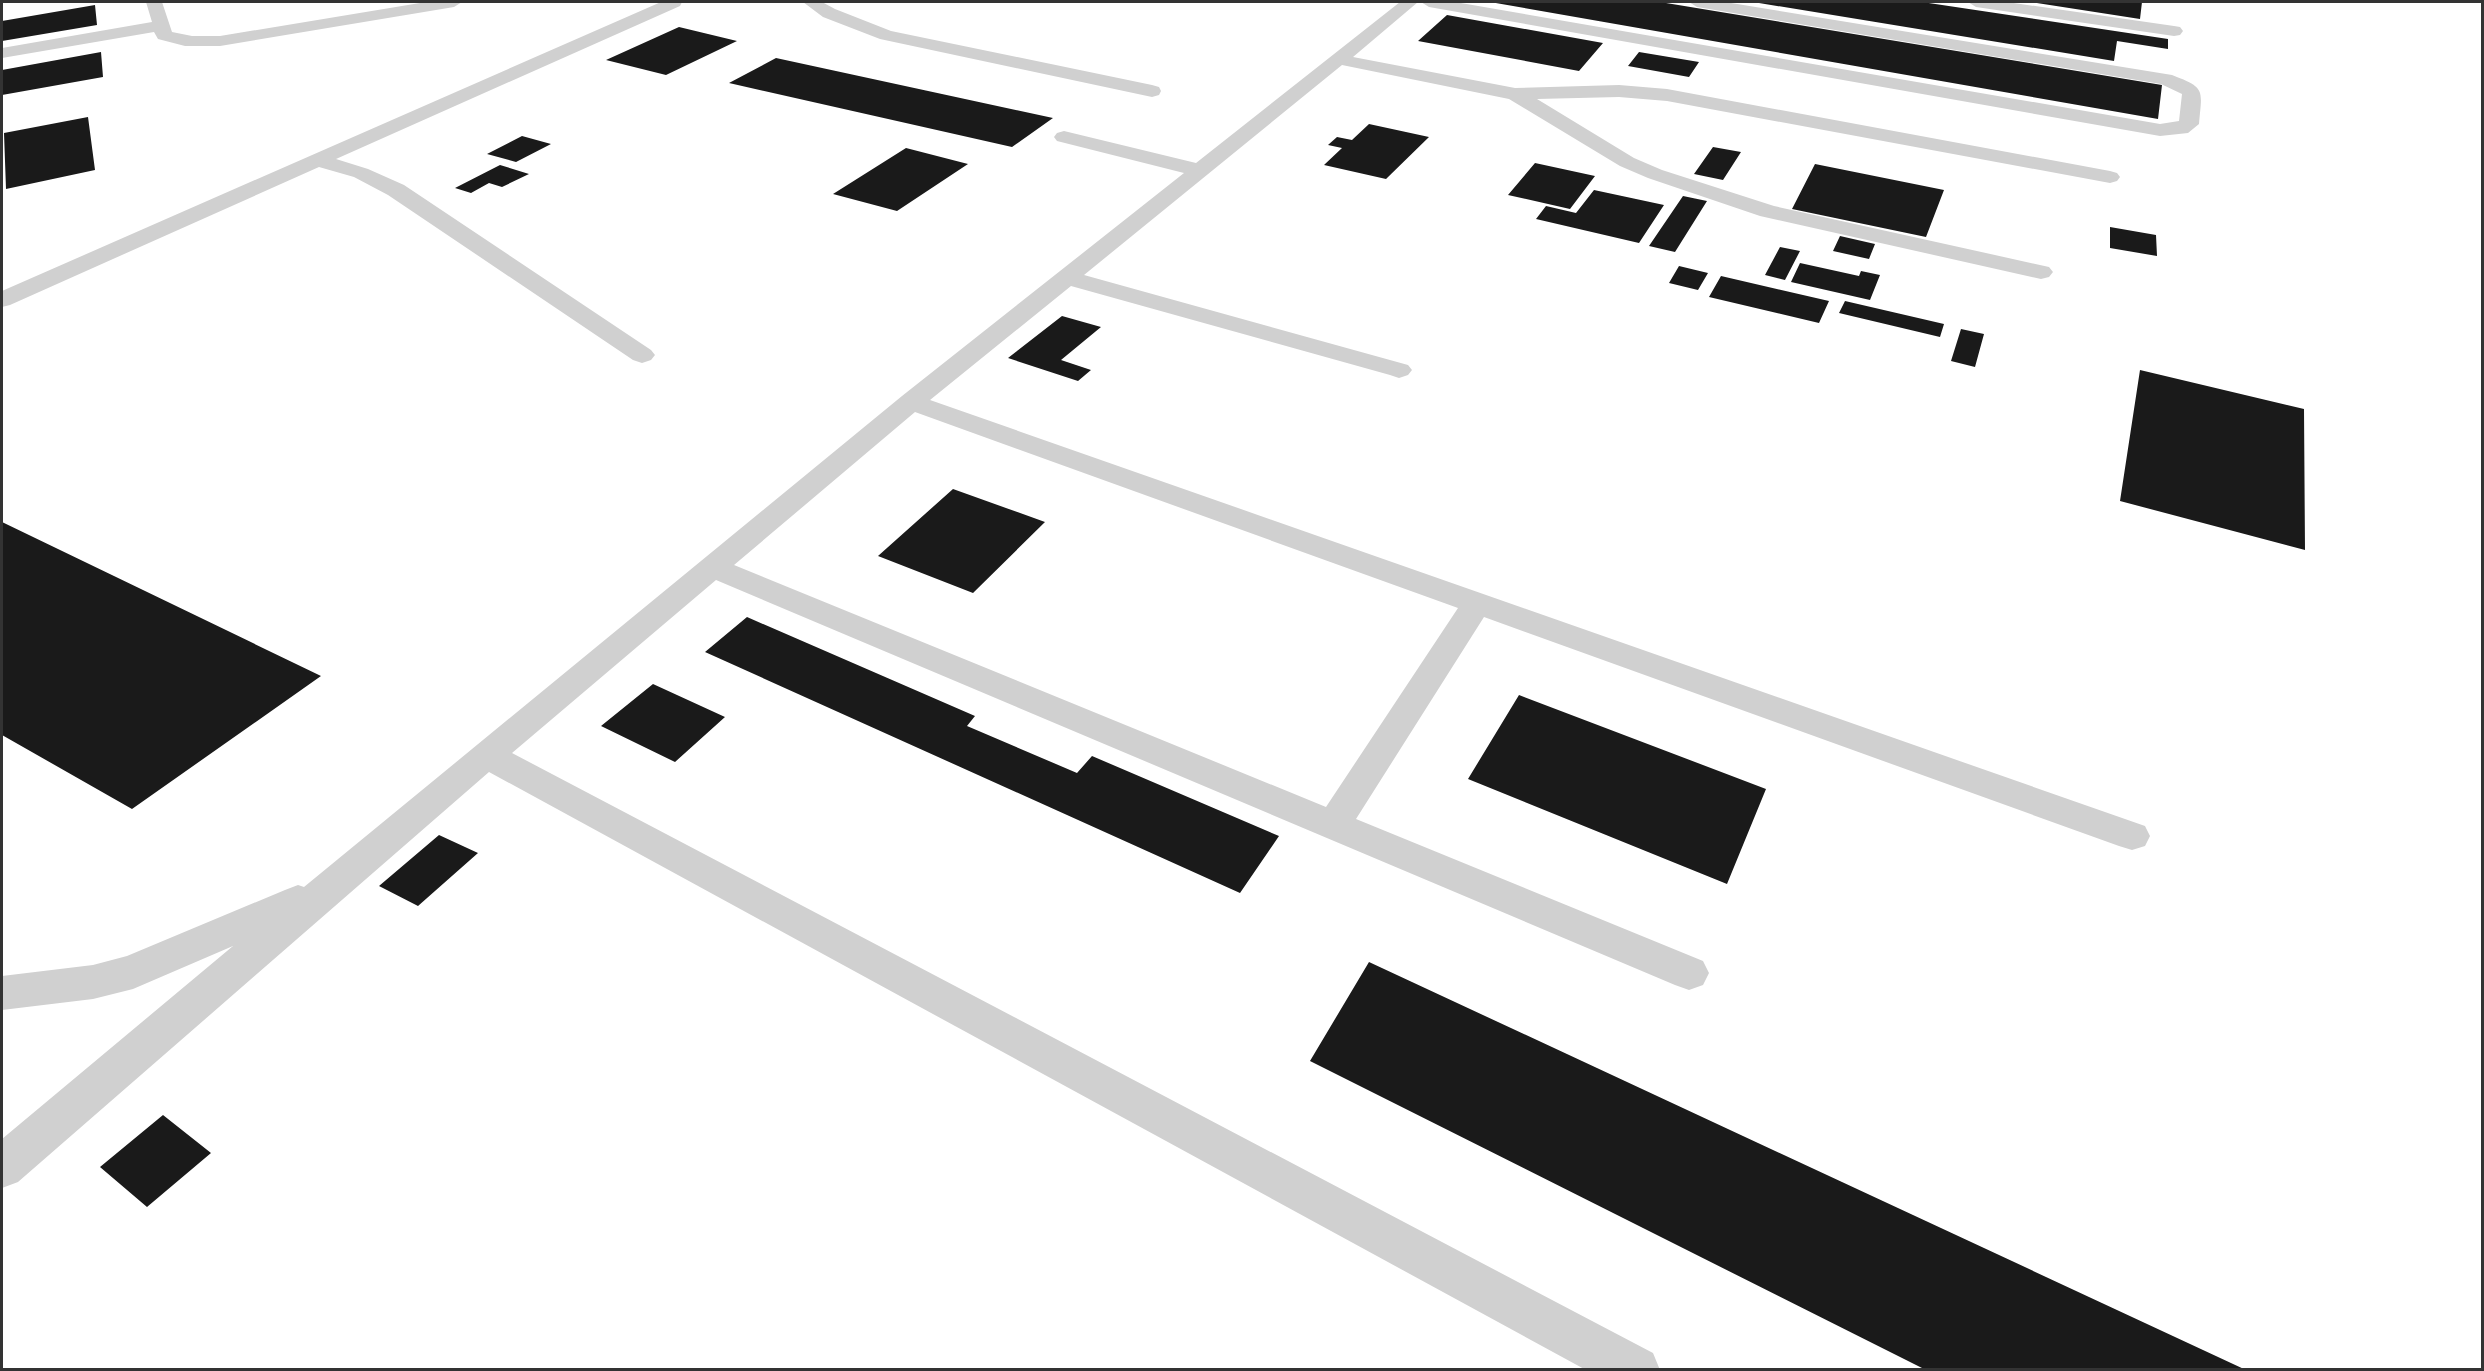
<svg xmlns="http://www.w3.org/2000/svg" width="2484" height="1371" font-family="'Work Sans',sans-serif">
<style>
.building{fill:#1a1a1a}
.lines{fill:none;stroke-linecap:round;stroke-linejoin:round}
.minor{fill:#d0d0d0;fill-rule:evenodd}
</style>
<rect width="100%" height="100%" fill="#fff"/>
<path class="building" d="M 1490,2 L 1660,2 L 2162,85 L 2158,119 Z
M 1753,2 L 1922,2 L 2168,39 L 2168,49 L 2117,41 L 2114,61 Z
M 2031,2 L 2142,2 L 2140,19 Z
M 95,5 L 97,25 L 2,41 L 2,21 Z
M 1447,15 L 1603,43 L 1579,71 L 1418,41 Z
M 679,27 L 737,41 L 666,75 L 606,60 Z
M 101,52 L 103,77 L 2,95 L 2,70 Z
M 1639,52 L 1699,62 L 1689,77 L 1628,66 Z
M 776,58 L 1053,118 L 1012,147 L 729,83 Z
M 88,117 L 95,170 L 6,189 L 4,133 Z
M 1369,124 L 1429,137 L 1386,179 L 1324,165 L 1342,148 L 1328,145 L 1337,137 L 1352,140 Z
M 522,136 L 551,144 L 516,162 L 487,154 Z
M 1713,147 L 1741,152 L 1723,180 L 1694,174 Z
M 906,148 L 968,164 L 897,211 L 833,194 Z
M 1535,163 L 1595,176 L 1570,209 L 1508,195 Z
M 1815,164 L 1944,190 L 1926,237 L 1792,209 Z
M 500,165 L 529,174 L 502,187 L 489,183 L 471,193 L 455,188 Z
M 1594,190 L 1664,205 L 1639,243 L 1536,219 L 1546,206 L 1576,213 Z
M 1683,196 L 1707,201 L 1675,252 L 1649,246 Z
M 2110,227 L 2156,235 L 2157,256 L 2110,248 Z
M 1840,236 L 1875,244 L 1869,259 L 1833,251 Z
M 1780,247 L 1800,251 L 1785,280 L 1765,275 Z
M 1800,263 L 1859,276 L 1861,271 L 1880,275 L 1870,300 L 1791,282 Z
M 1679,266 L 1708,273 L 1698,290 L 1669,283 Z
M 1721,276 L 1829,301 L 1819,323 L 1709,297 Z
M 1845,301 L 1944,324 L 1940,337 L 1839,313 Z
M 1062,316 L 1101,327 L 1061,360 L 1091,370 L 1078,381 L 1008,358 Z
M 1961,329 L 1984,334 L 1975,367 L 1951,361 Z
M 2140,370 L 2304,409 L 2305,550 L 2120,501 Z
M 953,489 L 1045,522 L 973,593 L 878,556 Z
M 2,522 L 321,676 L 132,809 L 2,735 Z
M 747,617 L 975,716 L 967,726 L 1077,773 L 1092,756 L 1279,836 L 1240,893 L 705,652 Z
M 653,684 L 725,717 L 675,762 L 601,726 Z
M 1519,695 L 1766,789 L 1727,884 L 1468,779 Z
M 439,835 L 478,853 L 418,906 L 379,886 Z
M 1369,962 L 2246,1370 L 1926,1370 L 1310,1061 Z
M 163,1115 L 211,1153 L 147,1207 L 100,1167 Z"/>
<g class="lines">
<path class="minor" d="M 146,2 L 162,2 L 172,32 L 192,36 L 220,36 L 426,2 L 462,2 L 454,7 L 220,46 L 185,46 L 158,39 L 154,32 L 2,58 L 2,48 L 152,22 Z
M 661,2 L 682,2 L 680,6 L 336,159 L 368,169 L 404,185 L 651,350 L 655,355 L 651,360 L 642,363 L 633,360 L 388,195 L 354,177 L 319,167 L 10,305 L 2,307 L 2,291 Z
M 803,2 L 822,2 L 835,9 L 891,31 L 1152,85 L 1159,87 L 1161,91 L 1159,95 L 1152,97 L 880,39 L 823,17 Z
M 1400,2 L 1418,2 L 1353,57 L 1515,88 L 1619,85 L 1667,89 L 2110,171 L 2117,173 L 2120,177 L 2117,181 L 2110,183 L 1667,101 L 1619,97 L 1537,99 L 1634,158 L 1662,170 L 1774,206 L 2049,267 L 2053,272 L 2049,277 L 2041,279 L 1760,216 L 1648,178 L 1620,166 L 1509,99 L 1342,65 L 1084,275 L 1408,365 L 1412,370 L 1408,375 L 1399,378 L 1390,375 L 1071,286 L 930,400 L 2145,826 L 2150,836 L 2145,846 L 2132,850 L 2119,846 L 1484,617 L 1356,819 L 1703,961 L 1709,973 L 1703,985 L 1689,990 L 1675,985 L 716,580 L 512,753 L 1653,1353 L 1660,1370 L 1586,1370 L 489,772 L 18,1182 L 2,1188 L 2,1139 L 233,946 L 133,989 L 93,999 L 2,1010 L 2,976 L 93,965 L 127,956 L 285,890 L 298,885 L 304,887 L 902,396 L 1184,173 L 1057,141 L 1054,137 L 1057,133 L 1064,131 L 1196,163 ZM 915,412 L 1458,608 L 1326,807 L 734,565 Z
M 1421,2 L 1455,2 L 2160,124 L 2179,121 L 2182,94 L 2161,84 L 1697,7 L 1689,2 L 1725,2 L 2172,75 C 2206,88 2202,89 2199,124 L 2188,133 L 2160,136 L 1429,7 Z
M 1968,2 L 2007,2 L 2174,26 L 2180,27 L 2183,31 L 2180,35 L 2174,36 L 1976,7 Z"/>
</g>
<rect width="2484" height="1371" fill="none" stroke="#333333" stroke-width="6"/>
</svg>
